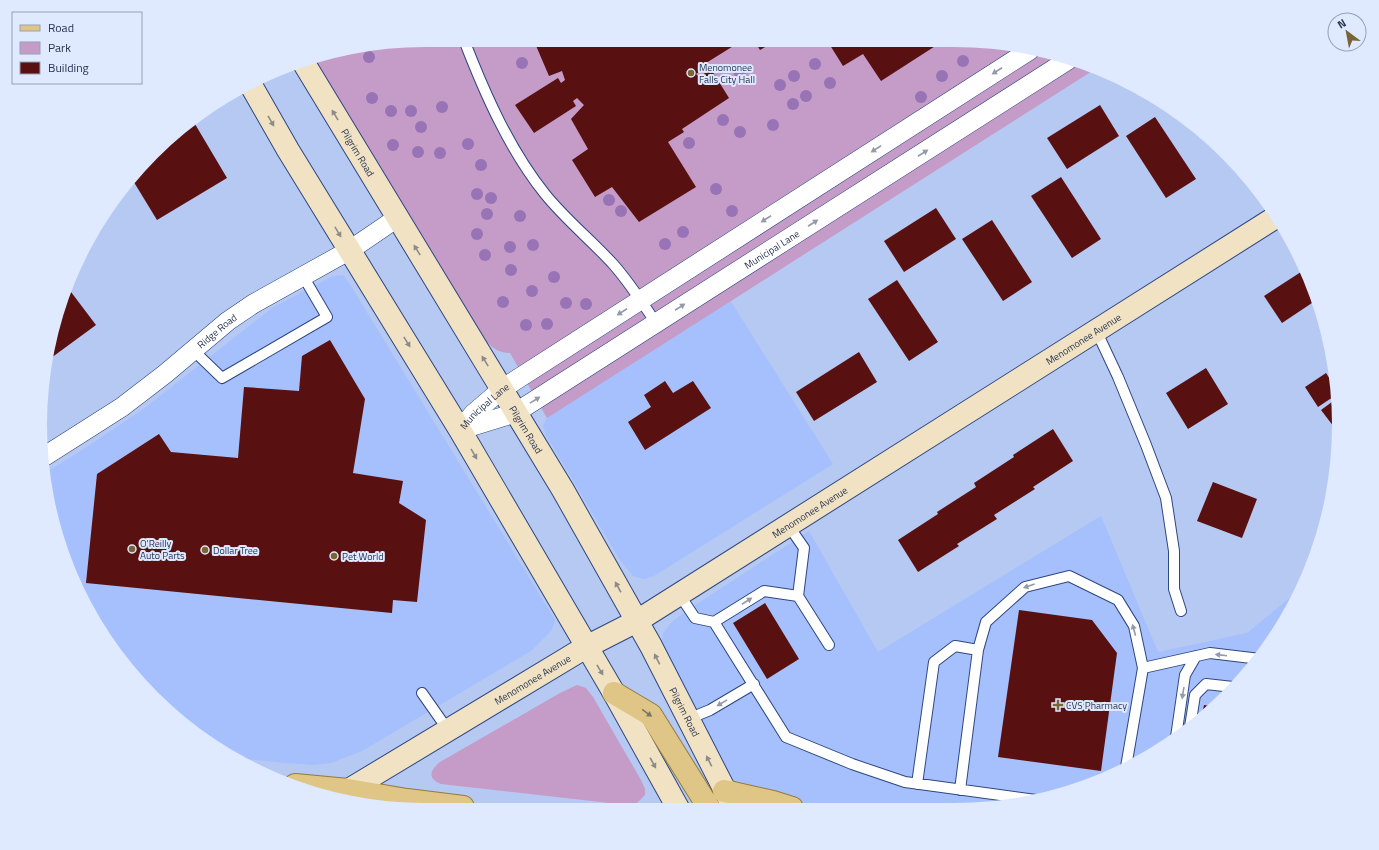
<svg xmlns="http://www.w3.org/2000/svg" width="1379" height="850" font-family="'Titillium Web',sans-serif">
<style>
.built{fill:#a5c0fc}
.green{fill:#c59bc7}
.building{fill:#581010}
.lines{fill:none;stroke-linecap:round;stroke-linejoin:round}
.lane-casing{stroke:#2e4681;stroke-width:12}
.street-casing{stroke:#2e4681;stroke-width:20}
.secondary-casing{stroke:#2e4681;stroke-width:24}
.primary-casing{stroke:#937a3e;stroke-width:24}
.lane{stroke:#fff;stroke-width:10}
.street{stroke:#fff;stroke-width:19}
.secondary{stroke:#f0e2c2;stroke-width:22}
.primary{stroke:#e0c686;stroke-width:22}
.tree{fill:#9874b6}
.oneway{fill:#949aa8}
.oneway2{fill:#8c8b89}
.oneway3{fill:#7b7668}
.poi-dot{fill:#7a6434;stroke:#dfe9ff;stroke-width:1.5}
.labels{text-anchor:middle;stroke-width:4;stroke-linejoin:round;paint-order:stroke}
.poi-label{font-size:10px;fill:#283450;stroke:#dfe9ff;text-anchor:start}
.street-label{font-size:10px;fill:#283450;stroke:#dfe9ff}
</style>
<rect width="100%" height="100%" fill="#b5c9f2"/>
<path class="built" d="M 343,275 L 351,286 L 555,620 L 552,630 L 531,651 L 362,751 L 331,763 L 313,765 L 285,763 L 238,758 L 191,731 L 105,639 L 60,549 L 48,471 L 90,445 L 146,407 L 272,308 L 333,276 Z
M 730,300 L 833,464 L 654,576 L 644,579 L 633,576 L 620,560 L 546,435 L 543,426 L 547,418 Z
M 1101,516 L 1158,652 L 1247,633 L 1303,587 L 1299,595 L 1260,659 L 1208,714 L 1146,759 L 1054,797 L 979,809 L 814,808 L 741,786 L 730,779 L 661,644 L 663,634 L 671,623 L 686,611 L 809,531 L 878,652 Z"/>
<path class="green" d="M 425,40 L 1004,43 L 1097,68 L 547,418 L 510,353 C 500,353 494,349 487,342 L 314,58 Z
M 577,685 L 586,688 L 593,697 L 641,780 L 645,789 L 645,795 L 637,803 L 627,805 L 441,784 C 427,779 430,770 440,762 L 560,693 Z"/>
<path class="building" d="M 534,41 L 733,42 L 735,45 L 698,68 L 700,71 L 696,74 L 699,77 L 711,69 L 729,98 L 682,129 L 684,132 L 668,142 L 696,187 L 639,222 L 612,187 L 595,197 L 572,160 L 588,149 L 571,119 L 584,105 L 577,98 L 573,101 L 576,106 L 534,133 L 515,105 L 558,78 L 561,83 L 565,80 L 562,71 L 549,76 Z
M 755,42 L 774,42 L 760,50 Z
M 828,42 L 852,42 L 940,43 L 881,81 L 863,54 L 843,66 Z
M 1100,105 L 1119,136 L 1067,169 L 1047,138 Z
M 1155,117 L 1196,179 L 1166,198 L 1126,136 Z
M 192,119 L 227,178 L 157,220 L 132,179 Z
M 1061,177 L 1101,239 L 1072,258 L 1031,196 Z
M 936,208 L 956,239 L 904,272 L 884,241 Z
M 992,220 L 1032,282 L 1003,301 L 962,239 Z
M 1304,270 L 1318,299 L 1282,323 L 1264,296 Z
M 897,280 L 938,342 L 909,361 L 868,299 Z
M 68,288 L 96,325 L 51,358 L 60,301 Z
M 330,340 L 365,399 L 353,473 L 403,481 L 399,503 L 426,520 L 417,602 L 393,600 L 392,613 L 86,583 L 97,474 L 159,434 L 171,452 L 238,458 L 244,387 L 299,391 L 302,356 Z
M 859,352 L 877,382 L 814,421 L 796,392 Z
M 1206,368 L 1228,404 L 1188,429 L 1166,393 Z
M 1326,373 L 1336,388 L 1336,395 L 1318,407 L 1305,387 Z
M 665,381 L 673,393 L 693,381 L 711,408 L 645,450 L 628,422 L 651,407 L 644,395 Z
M 1336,399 L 1337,425 L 1334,427 L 1321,410 Z
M 1053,429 L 1073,461 L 1033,487 L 1035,489 L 994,515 L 997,519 L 957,544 L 959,546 L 918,572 L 898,540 L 938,514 L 937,512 L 976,487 L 974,483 L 1014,457 L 1013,455 Z
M 1213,482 L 1257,499 L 1242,538 L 1197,521 Z
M 765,603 L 799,659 L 767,679 L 733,623 Z
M 1019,610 L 1092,620 L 1117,653 L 1101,771 L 998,757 Z
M 1204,705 L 1215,707 L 1201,719 Z"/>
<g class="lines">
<g class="lane-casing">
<path id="lane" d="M 464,40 C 485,94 509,149 545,194 C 565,219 591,240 613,264 C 629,282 642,302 656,323
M 1096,330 L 1118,377 L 1146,445 L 1166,498 L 1174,551 L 1174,589 L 1181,611
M 193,350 L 222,378 L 327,317 L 303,276
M 788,525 L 804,548 L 798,596 L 829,645
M 679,594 L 695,618 L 714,622 L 786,737 L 852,764 L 905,782 L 1036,800
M 714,622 L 764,591 L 798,596
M 978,650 L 986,622 L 1025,587 L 1069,576 L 1118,600 L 1134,626 L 1143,668 L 1126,767
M 1143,668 L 1210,653 L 1260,659
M 422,693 L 448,730
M 688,719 L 710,710 L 754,684
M 1190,727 L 1195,695 L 1206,684 L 1233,687
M 1176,737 L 1185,675 L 1196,656
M 917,784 L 934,662 L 955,646 L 978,650 L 960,790"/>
</g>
<g class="street-casing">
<g id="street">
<path id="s1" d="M 461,429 L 473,414 L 502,389 L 1030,50"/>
<path id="s2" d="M 460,430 L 515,413 L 1068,60"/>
<path id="s3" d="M 45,456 L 122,407 L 165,374 L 228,321 L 253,304 L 350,250 L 397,218"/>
</g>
</g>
<g class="secondary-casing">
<g id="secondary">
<path id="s4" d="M 302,60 L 563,490 L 651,646 L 734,808"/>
<path d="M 252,87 L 288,150 L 460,430 L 614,693 L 678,808"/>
<path id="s5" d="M 337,797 L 586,647 L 637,621 L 1276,217"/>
</g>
</g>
<g class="primary-casing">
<path id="primary" d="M 614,693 L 651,715 L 709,808
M 295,785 L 348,790 L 407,800 L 463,807
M 724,791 L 773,802 L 792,808"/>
</g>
<use href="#lane" class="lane"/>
<use href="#street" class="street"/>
<use href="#secondary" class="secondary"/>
<use href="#primary" class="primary"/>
</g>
<g class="tree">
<circle cx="369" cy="57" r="6"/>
<circle cx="963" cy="61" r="6"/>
<circle cx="522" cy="63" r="6"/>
<circle cx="815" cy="64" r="6"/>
<circle cx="740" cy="73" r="6"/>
<circle cx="794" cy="76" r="6"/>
<circle cx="942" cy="76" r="6"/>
<circle cx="830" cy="83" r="6"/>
<circle cx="780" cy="85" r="6"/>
<circle cx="806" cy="96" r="6"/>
<circle cx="921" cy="97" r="6"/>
<circle cx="372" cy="98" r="6"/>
<circle cx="793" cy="104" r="6"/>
<circle cx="442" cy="107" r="6"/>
<circle cx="391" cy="111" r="6"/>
<circle cx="411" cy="111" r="6"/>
<circle cx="723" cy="120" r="6"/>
<circle cx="773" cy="125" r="6"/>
<circle cx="421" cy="127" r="6"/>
<circle cx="740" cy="132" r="6"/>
<circle cx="689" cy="143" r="6"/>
<circle cx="468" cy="144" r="6"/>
<circle cx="393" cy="145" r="6"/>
<circle cx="418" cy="152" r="6"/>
<circle cx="440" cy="153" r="6"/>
<circle cx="481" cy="165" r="6"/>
<circle cx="716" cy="189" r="6"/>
<circle cx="477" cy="194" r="6"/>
<circle cx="491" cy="198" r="6"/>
<circle cx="609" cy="200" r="6"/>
<circle cx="621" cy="211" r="6"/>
<circle cx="732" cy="211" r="6"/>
<circle cx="487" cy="214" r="6"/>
<circle cx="520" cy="216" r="6"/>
<circle cx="683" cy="232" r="6"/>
<circle cx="477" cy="234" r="6"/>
<circle cx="665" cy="244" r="6"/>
<circle cx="533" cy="245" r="6"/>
<circle cx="510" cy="247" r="6"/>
<circle cx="485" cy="255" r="6"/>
<circle cx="511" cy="270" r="6"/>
<circle cx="554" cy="277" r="6"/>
<circle cx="532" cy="291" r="6"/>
<circle cx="503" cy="302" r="6"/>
<circle cx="566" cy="303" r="6"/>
<circle cx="586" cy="304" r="6"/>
<circle cx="547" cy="324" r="6"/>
<circle cx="526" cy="325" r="6"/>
</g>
<defs><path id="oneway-solid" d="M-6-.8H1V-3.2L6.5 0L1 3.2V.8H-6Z"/></defs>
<g class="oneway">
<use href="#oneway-solid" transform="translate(997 71) rotate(147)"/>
<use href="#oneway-solid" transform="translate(876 149) rotate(147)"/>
<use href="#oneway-solid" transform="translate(923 153) rotate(-33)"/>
<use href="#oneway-solid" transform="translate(766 219) rotate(147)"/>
<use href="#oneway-solid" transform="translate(813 223) rotate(-33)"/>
<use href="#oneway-solid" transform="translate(680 307) rotate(-33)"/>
<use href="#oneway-solid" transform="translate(622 312) rotate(147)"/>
<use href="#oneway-solid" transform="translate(535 400) rotate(-32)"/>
<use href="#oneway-solid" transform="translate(1029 586) rotate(161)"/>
<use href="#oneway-solid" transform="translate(747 601) rotate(-33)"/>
<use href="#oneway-solid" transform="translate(1134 630) rotate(-105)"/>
<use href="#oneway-solid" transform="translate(1221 655) rotate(-173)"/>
<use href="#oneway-solid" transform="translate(1183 693) rotate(99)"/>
<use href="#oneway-solid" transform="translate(722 703) rotate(149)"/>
</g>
<g class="oneway2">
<use href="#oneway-solid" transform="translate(335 115) rotate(-121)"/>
<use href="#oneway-solid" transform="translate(271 121) rotate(60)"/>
<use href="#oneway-solid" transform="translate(338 232) rotate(59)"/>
<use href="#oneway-solid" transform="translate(417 250) rotate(-122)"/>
<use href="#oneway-solid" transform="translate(407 342) rotate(58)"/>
<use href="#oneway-solid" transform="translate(485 361) rotate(-122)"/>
<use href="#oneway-solid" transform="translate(474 454) rotate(60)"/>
<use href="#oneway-solid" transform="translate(618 587) rotate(-119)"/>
<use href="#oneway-solid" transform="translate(657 659) rotate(-117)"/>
<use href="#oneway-solid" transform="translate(600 670) rotate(59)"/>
<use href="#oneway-solid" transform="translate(709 761) rotate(-117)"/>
<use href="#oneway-solid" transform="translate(653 763) rotate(61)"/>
</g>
<use class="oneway3" href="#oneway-solid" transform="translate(647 713) rotate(36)"/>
<g class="poi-dot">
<circle cx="691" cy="73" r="4"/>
<circle cx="132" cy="549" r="4"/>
<circle cx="205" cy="550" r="4"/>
<circle cx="334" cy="556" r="4"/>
<path d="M1056 699h4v4h4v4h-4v4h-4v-4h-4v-4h4z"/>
</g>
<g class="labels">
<g class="poi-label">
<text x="699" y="71">Menomonee<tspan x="699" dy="12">Falls City Hall</tspan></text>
<text x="140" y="547">O'Reilly<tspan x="140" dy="12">Auto Parts</tspan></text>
<text x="213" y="554">Dollar Tree</text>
<text x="342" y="560">Pet World</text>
<text x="1066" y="709">CVS Pharmacy</text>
</g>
<g class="street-label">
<text dy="4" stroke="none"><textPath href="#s4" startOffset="108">Pilgrim Road</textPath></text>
<text dy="4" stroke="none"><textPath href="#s2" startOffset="362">Municipal Lane</textPath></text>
<text dy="4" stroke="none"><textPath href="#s3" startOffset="213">Ridge Road</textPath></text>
<text dy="4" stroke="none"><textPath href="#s5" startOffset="876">Menomonee Avenue</textPath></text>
<text dy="4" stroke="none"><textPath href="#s1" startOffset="33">Municipal Lane</textPath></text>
<text dy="4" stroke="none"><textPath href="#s4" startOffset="432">Pilgrim Road</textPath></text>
<text dy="4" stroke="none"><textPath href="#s5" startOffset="552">Menomonee Avenue</textPath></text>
<text dy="4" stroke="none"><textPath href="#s5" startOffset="228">Menomonee Avenue</textPath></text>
<text dy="4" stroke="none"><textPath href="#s4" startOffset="756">Pilgrim Road</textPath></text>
</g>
</g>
<path d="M0 0H1379V850H0ZM425 47H954A378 378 0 0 1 1332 425V425A378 378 0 0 1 954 803H425A378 378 0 0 1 47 425V425A378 378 0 0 1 425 47Z" fill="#dfe9ff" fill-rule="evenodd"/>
<rect x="12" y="12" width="130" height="72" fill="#dfe9ff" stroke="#96a1b9"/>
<rect x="20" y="25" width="20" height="6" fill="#e0c686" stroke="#96a1b9"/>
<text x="48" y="32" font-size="12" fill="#283450">Road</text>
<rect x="20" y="42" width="20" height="12" fill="#c59bc7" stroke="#96a1b9"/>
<text x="48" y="52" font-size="12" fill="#283450">Park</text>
<rect x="20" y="62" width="20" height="12" fill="#581010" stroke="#96a1b9"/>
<text x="48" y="72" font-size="12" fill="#283450">Building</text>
<g transform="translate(1347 32) rotate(328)"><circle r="19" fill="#dfe9ff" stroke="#96a1b9"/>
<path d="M0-3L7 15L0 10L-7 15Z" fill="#7a6434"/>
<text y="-6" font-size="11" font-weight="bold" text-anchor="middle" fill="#283450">N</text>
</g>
</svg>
